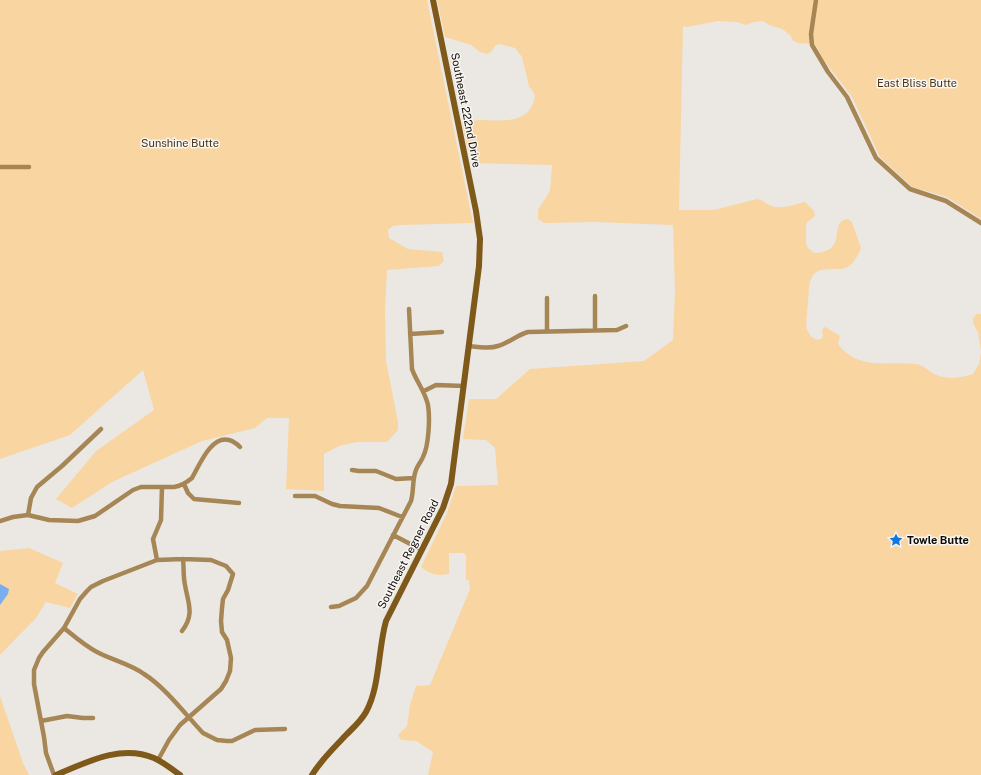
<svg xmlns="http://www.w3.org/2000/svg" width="981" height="775" font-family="'Public Sans',sans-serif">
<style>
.green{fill:#f9d5a1}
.water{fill:#79aded}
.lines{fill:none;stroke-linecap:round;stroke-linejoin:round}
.street{stroke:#a78656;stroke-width:4.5}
.secondary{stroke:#7e5919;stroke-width:6}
.labels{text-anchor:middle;stroke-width:3;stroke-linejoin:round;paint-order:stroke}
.park-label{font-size:11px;fill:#4a3515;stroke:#f9f5f1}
.street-label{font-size:11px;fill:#0e0d0b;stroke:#f9f5f1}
.poi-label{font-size:11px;font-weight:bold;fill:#0e0d0b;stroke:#f9f5f1;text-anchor:start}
</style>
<rect width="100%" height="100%" fill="#ebe8e3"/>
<path class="green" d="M 0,0 L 427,0 L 473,223 L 402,225 L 393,226 L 388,230 L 389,238 L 408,249 L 442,252 L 444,261 L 439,266 L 387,270 L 385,311 L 386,361 L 398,422 L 398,430 L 387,442 L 357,442 L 339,446 L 324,454 L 324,491 L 286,489 L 289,418 L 267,418 L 255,428 L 202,441 L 112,482 L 72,508 L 56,499 L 96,451 L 154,410 L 143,370 L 70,435 L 0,459 Z
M 437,0 L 981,0 L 981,219 L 947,197 L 912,187 L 880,157 L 852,97 L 823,59 L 815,44 L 798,43 L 792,40 L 791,36 L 782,29 L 769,25 L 763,21 L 754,22 L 745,25 L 737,22 L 718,21 L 687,27 L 683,26 L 679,210 L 714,210 L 757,199 C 763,200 766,204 772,206 C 781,210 796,204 805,202 L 814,211 L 815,216 L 807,222 L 806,225 L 806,243 L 808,248 L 814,253 C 850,252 827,221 848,219 L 852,222 L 861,248 C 859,254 853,265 846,268 C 836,271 818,265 812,277 C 808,284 809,294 808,302 C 808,310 805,322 807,330 C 810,336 814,341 821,339 L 823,336 L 822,330 L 824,327 L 827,328 L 840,336 L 838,344 C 858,371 887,361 915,364 C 924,365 927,370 934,374 C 947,380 960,378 973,374 L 979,364 L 981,352 L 981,775 L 428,775 L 433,752 L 416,741 L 401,740 L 398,735 L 407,726 L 410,705 L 416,686 L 430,685 L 470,589 L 469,580 L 466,580 L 466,555 L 463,553 L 449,553 L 449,574 C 437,576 431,575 421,567 L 447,513 L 456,486 L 498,485 L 495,448 L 486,440 L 463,439 L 469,399 L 496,399 L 530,369 L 644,361 L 673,340 L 675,290 L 673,225 L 596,222 L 544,223 L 538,219 L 538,210 L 550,191 L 552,165 L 473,163 L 471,153 L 468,152 L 462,122 C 467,122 473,121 478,120 C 501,120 531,126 535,95 L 529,86 L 522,57 L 515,48 L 499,44 L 495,46 L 491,52 L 487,54 L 480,52 L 471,45 L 445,37 Z
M 977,314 L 981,314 L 981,351 L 978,333 L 973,323 L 973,318 Z
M 29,548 L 63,563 L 55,583 L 78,594 L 70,608 L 46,602 L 36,618 L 0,655 L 0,551 Z
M 0,696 L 23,763 L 29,775 L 0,775 Z"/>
<path class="water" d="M 0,584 L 9,589 L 8,594 L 0,605 Z"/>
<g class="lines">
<path class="street" d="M 816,0 L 811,34 L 812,45 L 828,72 L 847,97 L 876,158 L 910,189 L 946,201 L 981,223
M 0,167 L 29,167
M 595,296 L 595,330
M 547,298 L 547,331
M 410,334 L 442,332
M 469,346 C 478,347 489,349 498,346 C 509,343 517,335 528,332 L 617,330 L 626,326
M 424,391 L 436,385 L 464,386
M 352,470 L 359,471 L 376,471 L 396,479 L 414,478
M 184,484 L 188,493 L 194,499 L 239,503
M 295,496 L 315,496 L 332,504 L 340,506 L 379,508 L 402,517
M 28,515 L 31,498 L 37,487 L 62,466 L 101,429
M 0,521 L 13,517 L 28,515 L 49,520 L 78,521 L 95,516 L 133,490 L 141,487 L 174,487 C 181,486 186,483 192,478 C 199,466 211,435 229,440 C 233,441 237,444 240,447
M 393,535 L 422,550
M 157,560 L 153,539 L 161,520 L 162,487
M 331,607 L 339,606 L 356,598 L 367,586 L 411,501 C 414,491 412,480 416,470 C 417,466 421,462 423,457 C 429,445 430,418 428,405 C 425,391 416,381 412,369 L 409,309
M 64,628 C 75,637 85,646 97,652 C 112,660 130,664 144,674 C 166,688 185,714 203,733 L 217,740 L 227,741 L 232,741 L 255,730 L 285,729
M 182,631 C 195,614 188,603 185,585 C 183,576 184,567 183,559
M 41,721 L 67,716 L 83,718 L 93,718
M 54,775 L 46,753 L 44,737 L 34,684 L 34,670 L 39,658 L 43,652 L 64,628 L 80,599 L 87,591 L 91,587 L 103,581 L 157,560 L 183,559 L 211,560 L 226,566 L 233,574 L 228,590 L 223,599 L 222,608 L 221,621 L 222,632 L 227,640 L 231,658 L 230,671 L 226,681 L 221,689 L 180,725 L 169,740 L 158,760"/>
<path class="secondary" d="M 56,775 C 87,762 121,744 154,758 C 163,762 172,769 180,775
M 312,775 C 321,760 334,748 346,735 C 353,728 361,721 366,712 C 380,687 378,649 386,621 L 443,508 L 451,484 L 479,266 L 480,239 L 476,211 L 433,0"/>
</g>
<defs>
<g id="sight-bare" transform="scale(1.08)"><path d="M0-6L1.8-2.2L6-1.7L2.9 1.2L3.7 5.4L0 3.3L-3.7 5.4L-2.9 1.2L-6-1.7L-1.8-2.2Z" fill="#1078e0" stroke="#f9f5f1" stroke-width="2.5" paint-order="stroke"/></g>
</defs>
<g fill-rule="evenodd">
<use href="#sight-bare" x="896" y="540"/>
</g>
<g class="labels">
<g class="park-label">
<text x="917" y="87">East Bliss Butte</text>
<text x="180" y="147">Sunshine Butte</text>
</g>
<g class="street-label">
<text transform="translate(466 110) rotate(79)" y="4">Southeast 222nd Drive</text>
<text transform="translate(408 554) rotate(-63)" y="4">Southeast Regner Road</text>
</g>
<g class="poi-label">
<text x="907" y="544">Towle Butte</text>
</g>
</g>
</svg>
